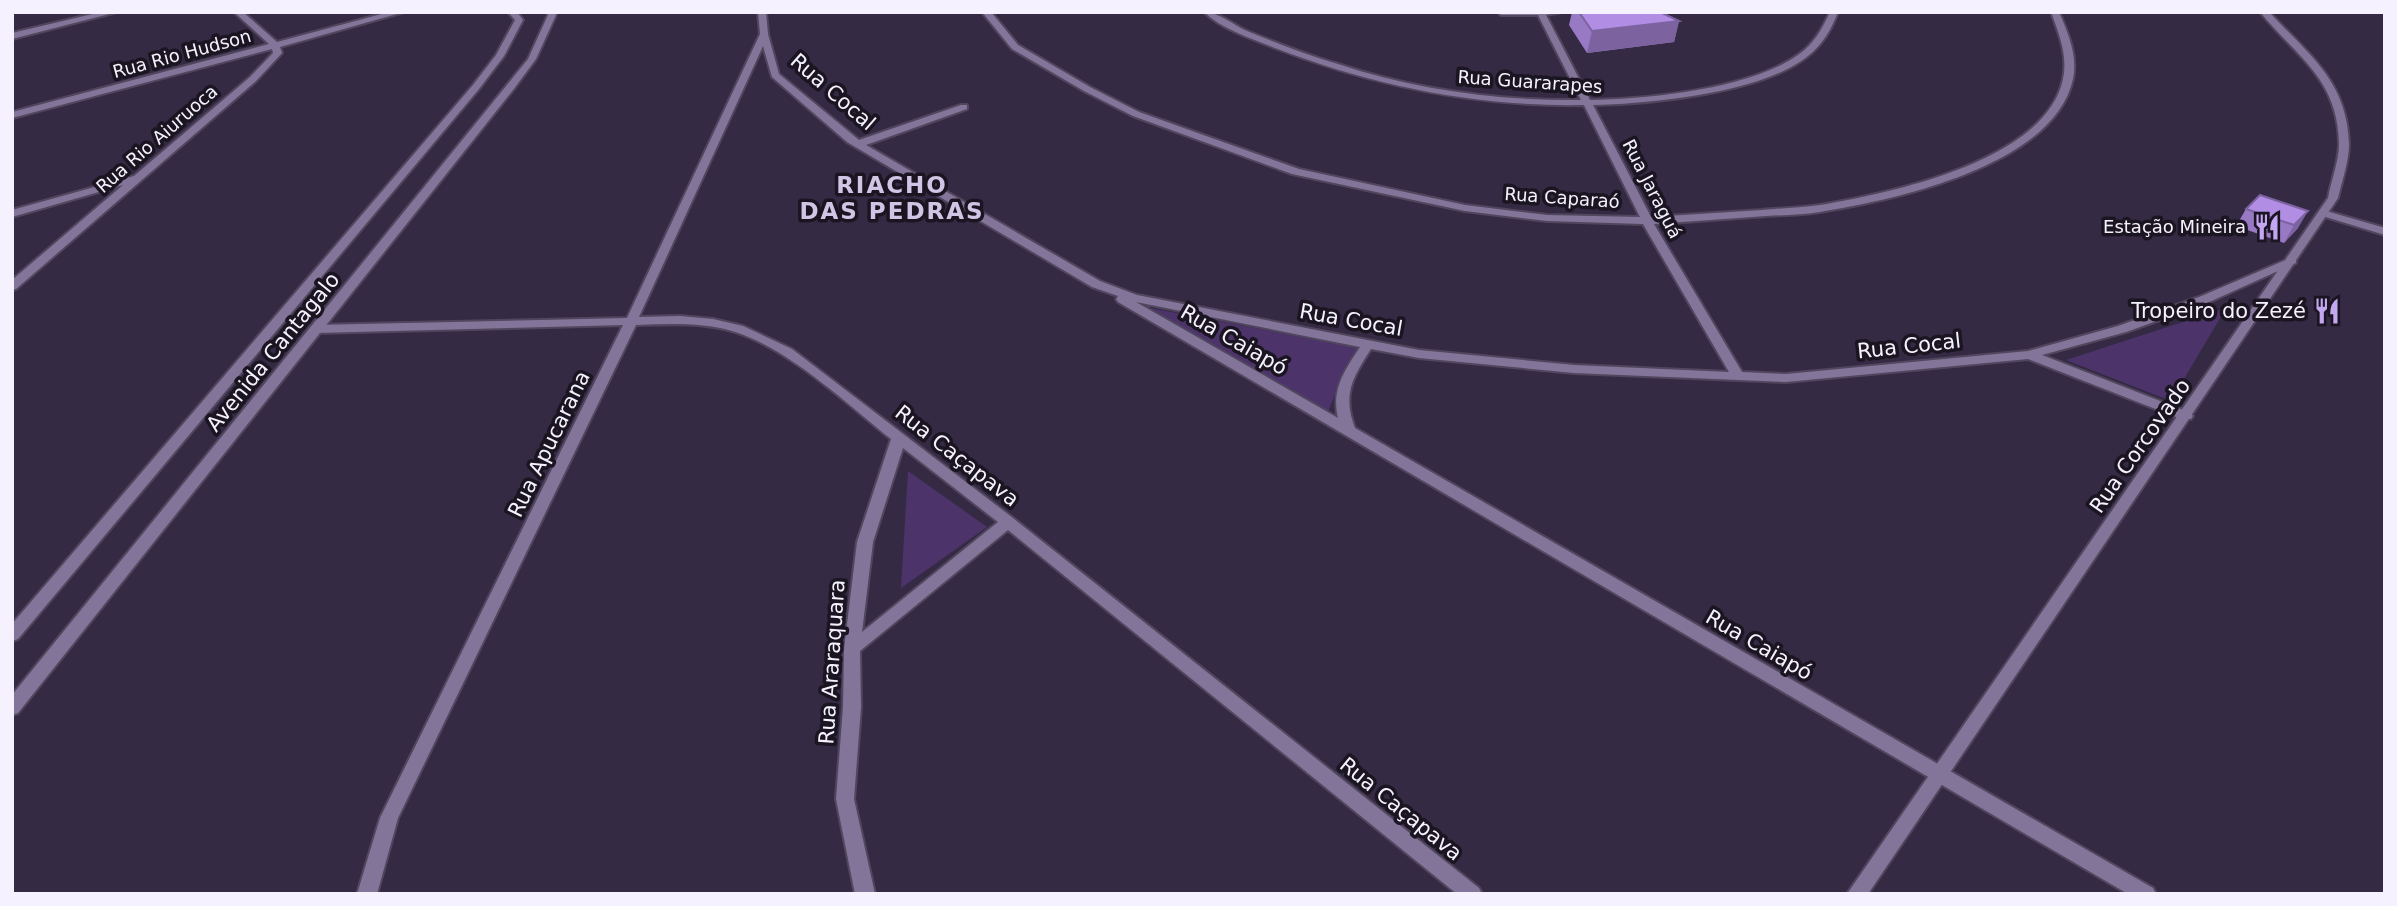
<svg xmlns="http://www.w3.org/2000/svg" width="2397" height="906" font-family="'DejaVu Sans',sans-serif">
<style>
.green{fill:#4c346b}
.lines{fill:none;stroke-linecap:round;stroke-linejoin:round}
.minor-casing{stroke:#50465e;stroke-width:4}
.tertiary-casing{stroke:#50465e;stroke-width:4}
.minor{fill:#837599;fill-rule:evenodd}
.tertiary{fill:#837599;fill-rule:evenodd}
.wall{fill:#9879c4}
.shaded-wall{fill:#7c63a0}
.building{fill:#b18de4;stroke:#7c63a0;stroke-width:2}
.labels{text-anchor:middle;stroke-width:7;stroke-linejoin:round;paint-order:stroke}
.far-street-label{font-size:18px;fill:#f6f1ff;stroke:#1a1521}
.far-poi-label{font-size:18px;fill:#f6f1ff;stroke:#1a1521;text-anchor:end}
.street-label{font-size:21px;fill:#f6f1ff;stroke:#1a1521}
.poi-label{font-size:21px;fill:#f6f1ff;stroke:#1a1521;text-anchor:end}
.far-district-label{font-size:23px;font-weight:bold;letter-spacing:2px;fill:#d1c5e6;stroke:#1a1521}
</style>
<rect width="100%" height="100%" fill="#352a44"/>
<path class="green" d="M 1150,308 L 1359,348 L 1343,374 L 1328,412 Z
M 2226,308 L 2171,401 L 2066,360 Z
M 908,471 L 987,527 L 901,588 Z"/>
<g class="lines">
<g class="minor-casing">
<path id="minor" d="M 101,12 L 117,12 L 12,39 L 12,33 Z
M 234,12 L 243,12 L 277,42 L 389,12 L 404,12 L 280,47 L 282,53 L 256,81 L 16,289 L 12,290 L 12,280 L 123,185 L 12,217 L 12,210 L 134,176 L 250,77 L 273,53 L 272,49 L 12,118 L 12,112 L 269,44 Z
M 758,12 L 766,12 L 768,34 L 779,74 L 859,140 L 961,105 L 967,105 L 967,109 L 866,145 L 1100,281 L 1137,295 L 1419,350 L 1574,365 L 1729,372 L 1643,224 L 1547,221 L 1465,211 L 1292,174 L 1133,116 L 1084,91 L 1012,49 L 982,12 L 991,12 L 1018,45 L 1090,87 L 1139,112 L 1299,169 L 1465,205 L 1547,215 L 1640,217 L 1584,105 C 1477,107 1374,86 1275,48 C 1251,38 1223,30 1204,12 C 1219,12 1233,25 1247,31 C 1277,43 1307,55 1338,64 C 1416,90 1499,101 1581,100 L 1538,15 L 1501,15 L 1497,12 L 1562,12 L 1546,15 L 1590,100 C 1649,99 1750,89 1798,55 C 1814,44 1822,29 1830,12 L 1838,12 C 1831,30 1823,44 1808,56 C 1763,93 1650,104 1593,105 L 1651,217 C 1688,215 1725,212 1762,210 C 1781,208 1801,208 1820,205 C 1890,193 2046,161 2063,79 C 2068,55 2059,34 2051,12 L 2059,12 C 2068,33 2078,56 2073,79 C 2054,166 1894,200 1820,212 C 1802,215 1784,215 1766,216 C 1729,219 1692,221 1654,224 L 1742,372 L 1786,374 L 2028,351 L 2118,326 L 2199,297 L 2288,259 L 2296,259 L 2296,263 L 2207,303 L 2126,332 L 2042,355 L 2191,413 L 2193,416 L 2191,419 L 2181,419 L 2028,359 L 1786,382 L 1574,373 L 1419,358 L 1371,349 C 1353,377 1342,394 1355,428 L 2153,888 L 2156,894 L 2128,894 L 1118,302 L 1116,299 L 1118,296 L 1092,287 L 847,142 L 772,77 L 763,46 L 639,317 L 680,316 L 713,319 L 743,326 L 792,349 L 1013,518 L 1479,888 L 1482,894 L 1457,894 L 1008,530 L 860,651 L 861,707 L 854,799 L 875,894 L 855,894 L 836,799 L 843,707 L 844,649 L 857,542 L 891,439 C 846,403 787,347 732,331 C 701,322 668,324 636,325 L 398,818 L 377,894 L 357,894 L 380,818 L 623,325 L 316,333 L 310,329 L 316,325 L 627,318 L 760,34 ZM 1136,302 L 1360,347 C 1345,370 1331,389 1338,418 ZM 903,448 L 998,522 L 862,632 L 873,542 Z
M 2323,210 L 2385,228 L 2385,235 L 2319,215 L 2319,211 Z"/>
</g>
<g class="tertiary-casing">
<path id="tertiary" d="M 508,12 L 517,12 L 523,20 L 504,56 L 479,89 L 18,639 L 12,641 L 12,624 L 473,85 L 496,55 L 515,20 Z
M 547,12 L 555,12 L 556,15 L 536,59 L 513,90 L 18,713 L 12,715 L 12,695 L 528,59 L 548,15 Z
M 2260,12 L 2269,12 C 2309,55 2347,81 2349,144 C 2349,161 2342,181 2338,198 L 1868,894 L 1847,894 L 2328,198 C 2331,181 2339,161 2339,144 C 2338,79 2298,58 2260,12 Z"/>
</g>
<use href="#minor" class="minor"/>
<use href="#tertiary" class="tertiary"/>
</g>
<path class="wall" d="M 1572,12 L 1660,12 L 1679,21 L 1674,42 L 1587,53 L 1569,25 Z
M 2260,195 L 2298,228 L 2284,243 L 2236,226 L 2246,209 Z"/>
<path class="shaded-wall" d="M 1679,21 L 1674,42 L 1587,53 L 1592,31 Z
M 2308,211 L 2298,228 L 2284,243 L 2294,225 Z"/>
<path class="building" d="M 1579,12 L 1660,12 L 1679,21 L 1592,31 Z
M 2260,195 L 2308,211 L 2294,225 L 2246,209 Z"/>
<defs>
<g id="restaurant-bare" transform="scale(2.1)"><path d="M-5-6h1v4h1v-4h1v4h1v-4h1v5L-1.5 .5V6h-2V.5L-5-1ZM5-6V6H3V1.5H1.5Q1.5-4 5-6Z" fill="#c4a7f1" stroke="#1a1521" stroke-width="2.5" paint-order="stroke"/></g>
</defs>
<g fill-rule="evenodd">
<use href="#restaurant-bare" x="2267" y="227"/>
<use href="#restaurant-bare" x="2327" y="311"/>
</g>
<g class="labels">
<g class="far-street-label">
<text transform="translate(182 54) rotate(-15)" y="6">Rua Rio Hudson</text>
<text transform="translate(1530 82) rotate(4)" y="6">Rua Guararapes</text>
<text transform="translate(157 139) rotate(-41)" y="6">Rua Rio Aiuruoca</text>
<text transform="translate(1652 189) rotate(63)" y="6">Rua Jaraguá</text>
<text transform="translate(1562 198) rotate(4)" y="6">Rua Caparaó</text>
</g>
<g class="far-poi-label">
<text x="2246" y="233">Estação Mineira</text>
</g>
<g class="street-label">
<text transform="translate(833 92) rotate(41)" y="7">Rua Cocal</text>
<text transform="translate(1351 320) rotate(10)" y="7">Rua Cocal</text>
<text transform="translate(1234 340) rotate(30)" y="7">Rua Caiapó</text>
<text transform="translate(1909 346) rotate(-6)" y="7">Rua Cocal</text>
<text transform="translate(273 352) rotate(-51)" y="7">Avenida Cantagalo</text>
<text transform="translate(549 444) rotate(-64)" y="7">Rua Apucarana</text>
<text transform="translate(2140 446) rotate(-55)" y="7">Rua Corcovado</text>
<text transform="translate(957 456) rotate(38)" y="7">Rua Caçapava</text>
<text transform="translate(1759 645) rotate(30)" y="7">Rua Caiapó</text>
<text transform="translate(832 662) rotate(-86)" y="7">Rua Araraquara</text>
<text transform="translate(1401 809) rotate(39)" y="7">Rua Caçapava</text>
</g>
<g class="poi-label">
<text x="2306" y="318">Tropeiro do Zezé</text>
</g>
<g class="far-district-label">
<text x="892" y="193">RIACHO<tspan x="892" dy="26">DAS PEDRAS</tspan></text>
</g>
</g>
<rect width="2397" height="906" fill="none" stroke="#f6f1ff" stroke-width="28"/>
</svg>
